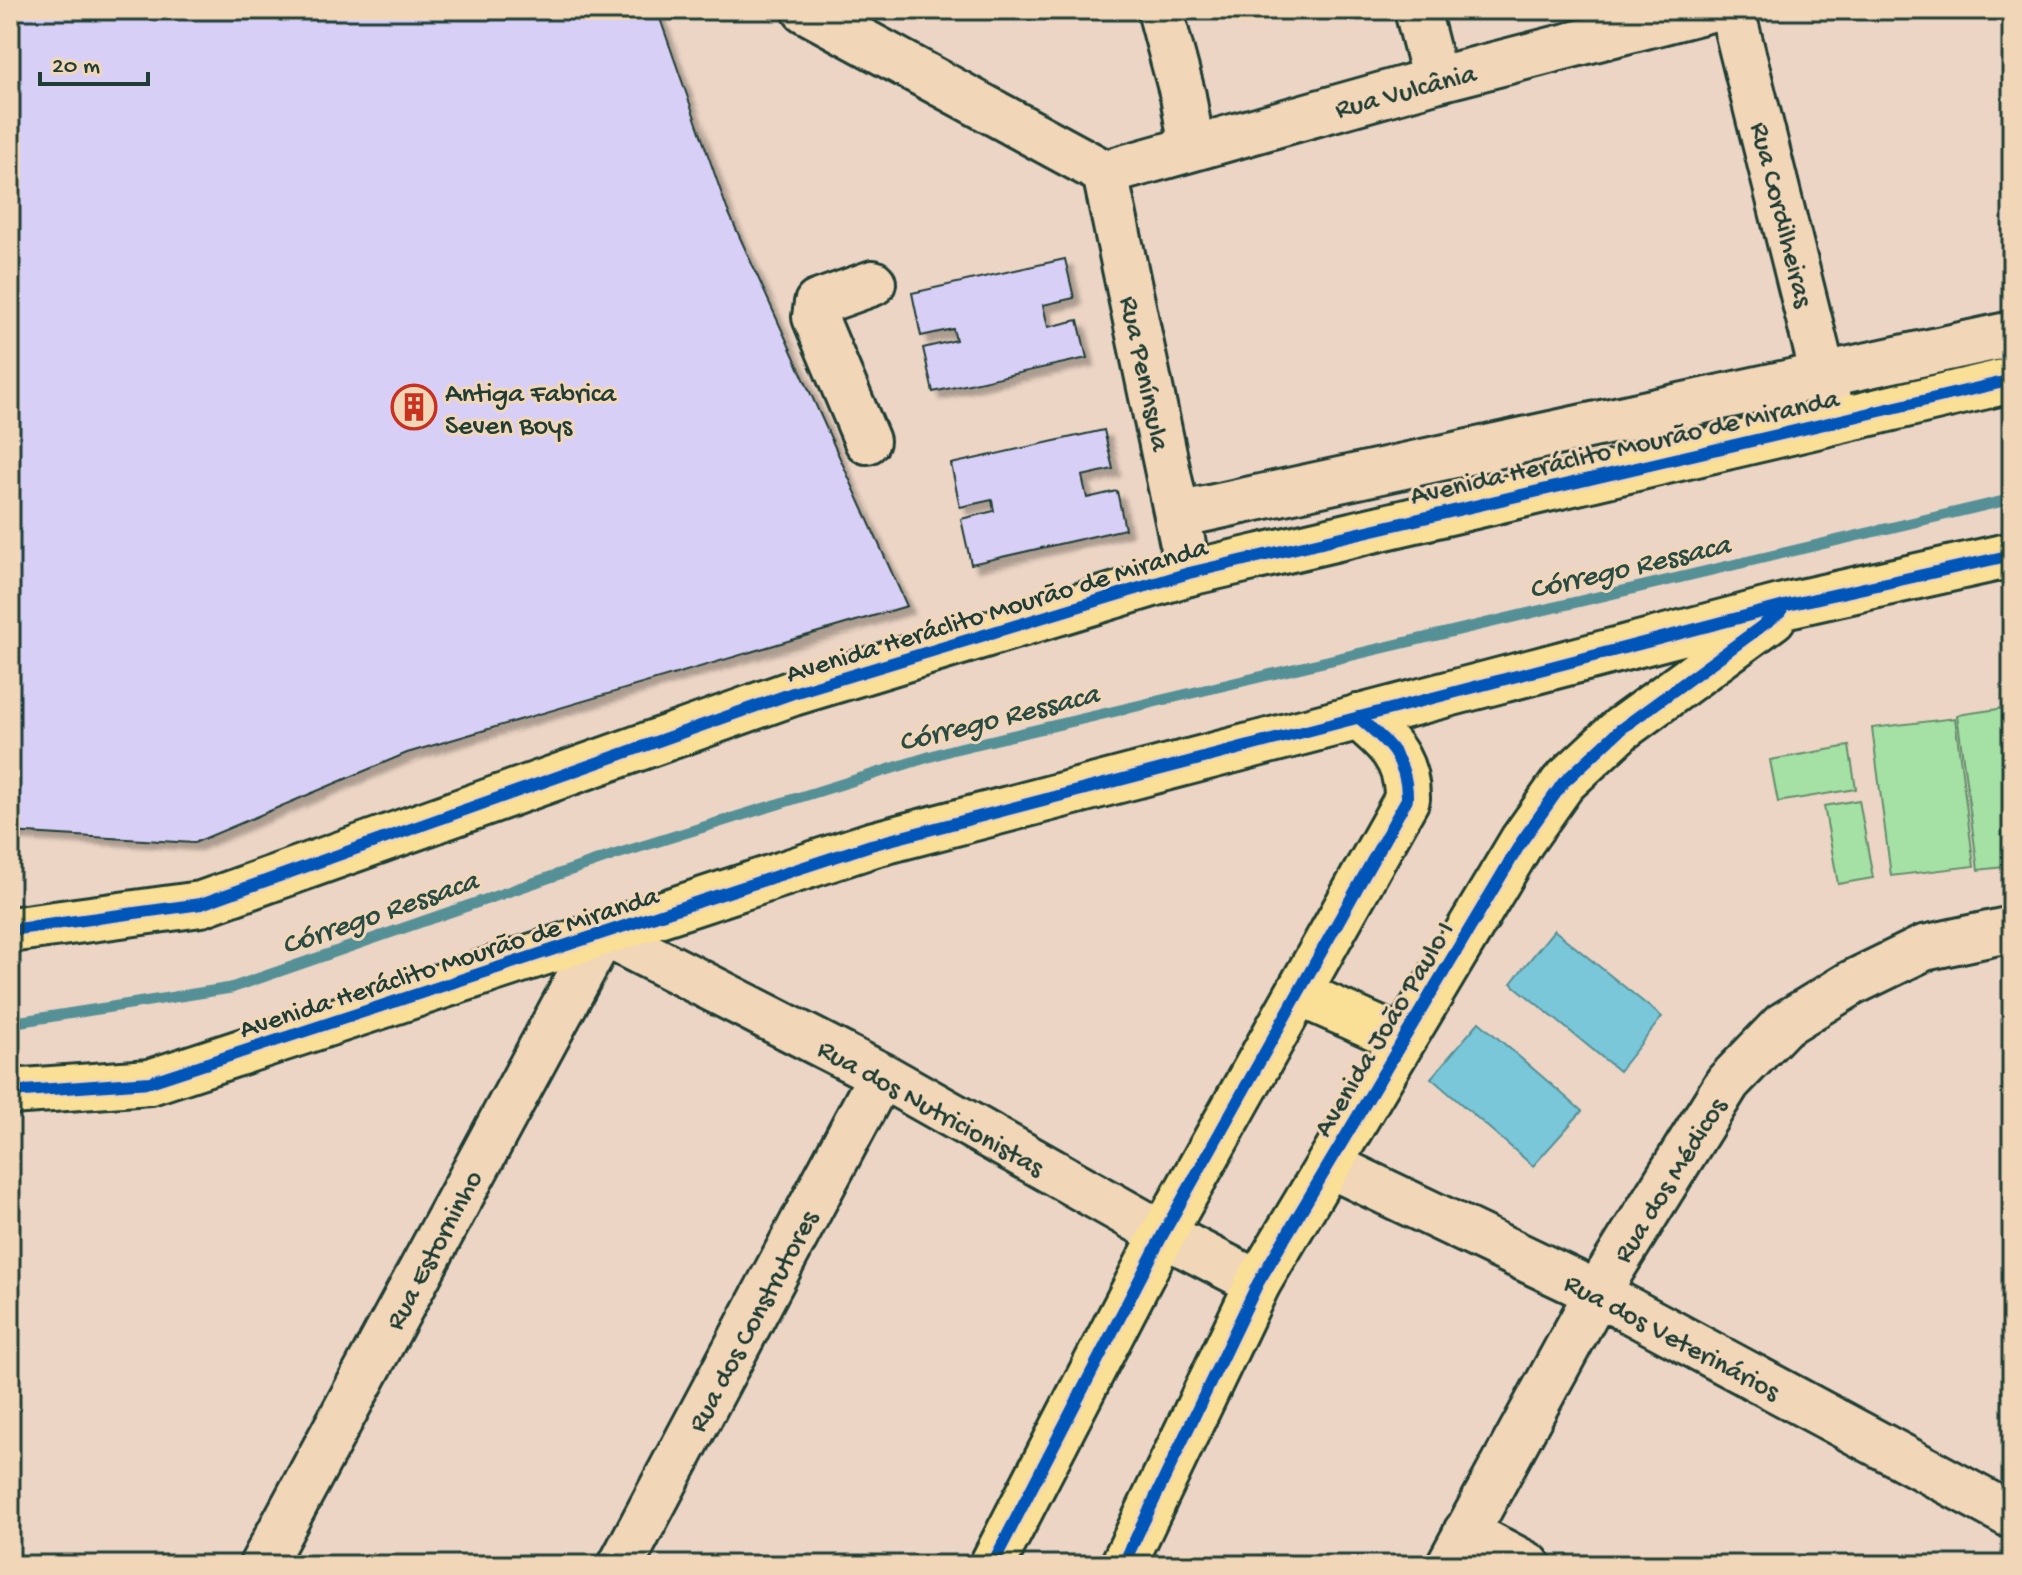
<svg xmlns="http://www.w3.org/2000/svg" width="2022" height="1575" font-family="'Gochi Hand',sans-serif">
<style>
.green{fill:#a5e0a5;stroke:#628e6c;stroke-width:2}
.water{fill:#7ac7d9;stroke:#569097;stroke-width:2}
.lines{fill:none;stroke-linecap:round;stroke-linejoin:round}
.stream{stroke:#569097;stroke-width:11}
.building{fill:#d8cff7;stroke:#1f3d34;stroke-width:2;filter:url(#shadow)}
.minor-casing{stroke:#1f3d34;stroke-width:50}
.major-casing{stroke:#1f3d34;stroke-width:50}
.minor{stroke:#f1d6b8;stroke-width:44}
.major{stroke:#fadf96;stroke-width:44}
.cycleway-casing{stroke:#f1d6b8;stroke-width:17}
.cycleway{stroke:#0057b8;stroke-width:12}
.labels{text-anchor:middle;stroke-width:6;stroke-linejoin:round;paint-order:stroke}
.street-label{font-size:28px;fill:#1f3d34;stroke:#f1d6b8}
.poi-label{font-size:28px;fill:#1f3d34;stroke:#f1d6b8;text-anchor:start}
.water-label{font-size:30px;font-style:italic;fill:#284b44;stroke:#f1d6b8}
</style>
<defs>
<filter id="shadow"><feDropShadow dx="7" dy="7" stdDeviation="2" flood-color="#0004"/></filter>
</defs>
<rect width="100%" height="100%" fill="#ecd5c5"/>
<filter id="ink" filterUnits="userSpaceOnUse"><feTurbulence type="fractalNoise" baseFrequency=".0125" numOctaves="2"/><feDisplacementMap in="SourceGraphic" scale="16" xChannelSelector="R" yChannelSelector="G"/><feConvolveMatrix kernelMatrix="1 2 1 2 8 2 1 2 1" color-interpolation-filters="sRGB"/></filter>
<g filter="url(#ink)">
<path class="green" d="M 2012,707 L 2012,866 L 1978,870 L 1957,715 Z
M 1955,718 L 1974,866 L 1891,876 L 1872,728 Z
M 1849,746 L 1856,789 L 1778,802 L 1770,760 Z
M 1859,800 L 1873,878 L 1838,884 L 1824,806 Z"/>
<path class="water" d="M 1554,930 L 1662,1017 L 1619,1071 L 1511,983 Z
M 1479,1022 L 1582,1111 L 1533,1166 L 1431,1078 Z"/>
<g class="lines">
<path class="stream" d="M 10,1023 L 231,988 L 614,855 L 951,750 L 2012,499"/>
</g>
<path class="building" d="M 10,10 L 657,10 L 727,209 L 907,606 L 407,753 L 194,843 L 10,832 Z
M 1065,259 L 1074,298 L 1043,305 L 1048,327 L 1078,320 L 1087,358 L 933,392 L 923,348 L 956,340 L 953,329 L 921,336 L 912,293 Z
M 1104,430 L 1113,469 L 1082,476 L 1087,498 L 1117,491 L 1125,529 L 971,564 L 961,519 L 994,511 L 992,500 L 960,507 L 951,464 Z"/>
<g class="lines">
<g class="minor-casing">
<path id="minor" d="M 805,10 L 1105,173
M 1160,10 L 1183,96 L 1192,148
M 1417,10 L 1435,80
M 1732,10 L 1830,403
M 1105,173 L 1435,80 L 1707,10
M 1105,173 L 1189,573
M 867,441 L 815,317 L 817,303 L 873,283
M 1178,515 L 2012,334
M 1329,1165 L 1597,1293 L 2012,1516
M 1466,1532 L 1528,1565
M 262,1565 L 603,933 L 881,1075 L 1163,1234 L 1258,1283
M 621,1565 L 881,1075
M 1449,1565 L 1597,1293 L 1728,1082 L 1783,1025 L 1852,983 L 1924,948 L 2012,929"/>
</g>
<g class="major-casing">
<path id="major" d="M 10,930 L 201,904 L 793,693 L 1189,573 L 2012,380
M 1300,994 L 1401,1039
M 10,1092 L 150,1082 L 871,845 L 1792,604 L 2012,555
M 992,1565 L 1163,1234 L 1407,799 C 1408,759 1386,740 1358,717
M 1123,1565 L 1258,1283 L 1522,841 L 1563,783 L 1621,729 L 1773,618"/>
</g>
<use href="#minor" class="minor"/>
<use href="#major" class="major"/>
<g class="cycleway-casing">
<path id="cycleway" d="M 10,930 L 201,904 L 793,693 L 1189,573 L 2012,380
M 10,1092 L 150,1082 L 871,845 L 1792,604 L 2012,555
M 992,1565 L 1163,1234 L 1407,799 C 1408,759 1386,740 1358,717
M 1123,1565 L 1258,1283 L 1522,841 L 1563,783 L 1621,729 L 1781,612"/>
</g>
<use href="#cycleway" class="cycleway"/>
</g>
</g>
<defs>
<g id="building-ring" transform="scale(2.3)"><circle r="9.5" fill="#f1d6b8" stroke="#c8321e" stroke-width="1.5"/><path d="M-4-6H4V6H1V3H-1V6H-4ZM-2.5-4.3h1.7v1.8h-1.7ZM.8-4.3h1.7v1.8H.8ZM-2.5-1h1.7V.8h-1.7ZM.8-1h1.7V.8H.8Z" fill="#c8321e"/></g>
</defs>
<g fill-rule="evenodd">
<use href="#building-ring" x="414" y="407"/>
</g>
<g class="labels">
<g class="street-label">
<text transform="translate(1405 89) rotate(-15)" y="10">Rua Vulcânia</text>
<text transform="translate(1784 214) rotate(76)" y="10">Rua Cordilheiras</text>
<text transform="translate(1147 373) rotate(78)" y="10">Rua Península</text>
<text transform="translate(1624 445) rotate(-13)" y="10">Avenida Heráclito Mourão de Miranda</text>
<text transform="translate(996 608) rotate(-17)" y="10">Avenida Heráclito Mourão de Miranda</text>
<text transform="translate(448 960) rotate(-18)" y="10">Avenida Heráclito Mourão de Miranda</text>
<text transform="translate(1382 1028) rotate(-59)" y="10">Avenida João Paulo I</text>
<text transform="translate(932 1106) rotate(29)" y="10">Rua dos Nutricionistas</text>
<text transform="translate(1668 1179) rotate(-58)" y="10">Rua dos Médicos</text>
<text transform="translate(432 1249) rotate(-62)" y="10">Rua Estorninho</text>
<text transform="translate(751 1320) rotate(-62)" y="10">Rua dos Construtores</text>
<text transform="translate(1673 1335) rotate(28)" y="10">Rua dos Veterinários</text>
</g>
<g class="poi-label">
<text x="445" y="401">Antiga Fabrica<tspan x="445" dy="32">Seven Boys</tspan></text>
</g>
<g class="water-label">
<text transform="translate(1629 565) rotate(-13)" y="10">Córrego Ressaca</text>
<text transform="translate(998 716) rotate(-14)" y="10">Córrego Ressaca</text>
<text transform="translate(379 911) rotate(-19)" y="10">Córrego Ressaca</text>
</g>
</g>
<rect width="2022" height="1575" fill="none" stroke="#f1d6b8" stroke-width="40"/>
<rect x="20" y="20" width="1982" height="1535" fill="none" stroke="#1f3d34" stroke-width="3" filter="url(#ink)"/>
<path d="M40 72v12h108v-12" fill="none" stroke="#1f3d34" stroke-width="4"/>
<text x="52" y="72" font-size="24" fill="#1f3d34" stroke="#f1d6b8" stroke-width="6" paint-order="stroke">20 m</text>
</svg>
